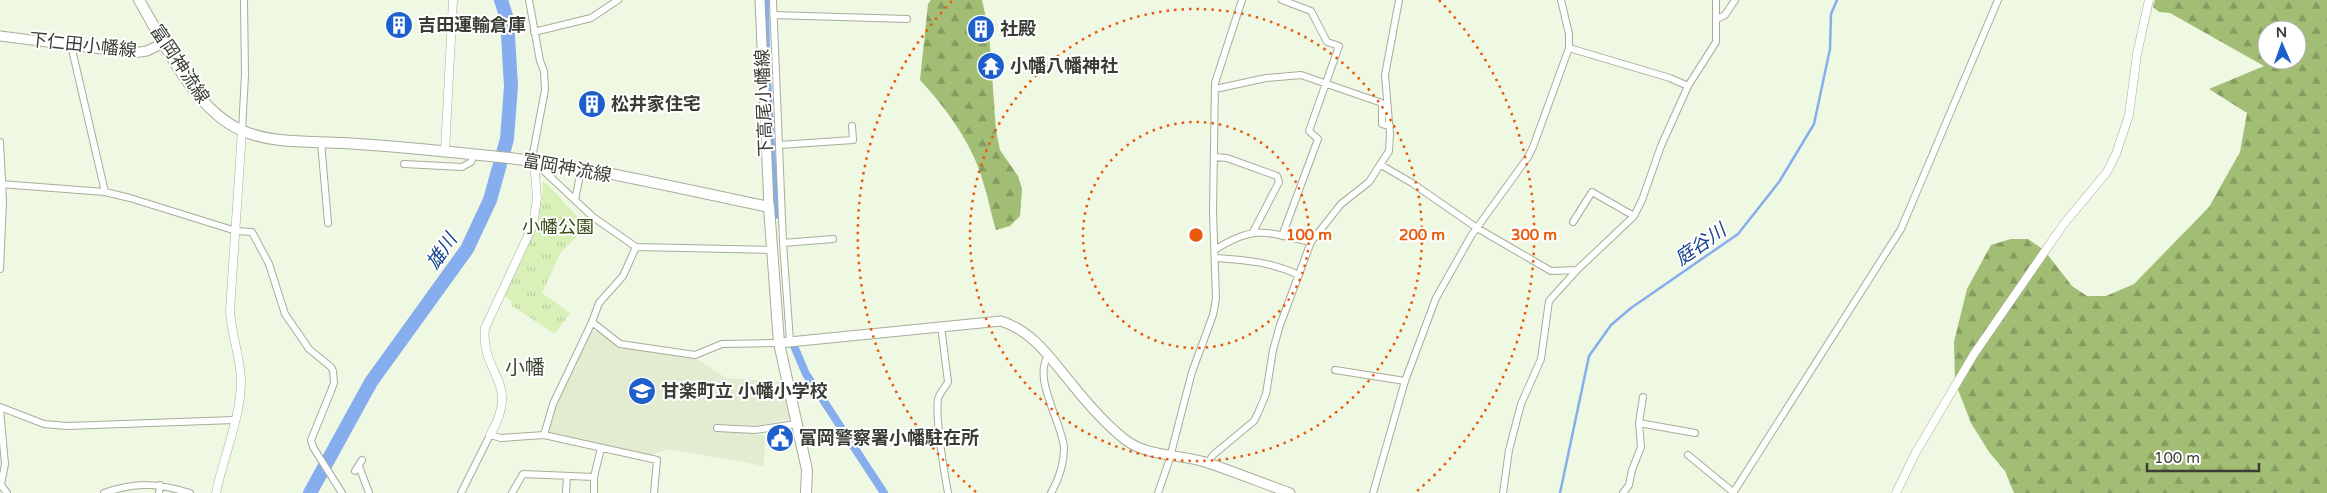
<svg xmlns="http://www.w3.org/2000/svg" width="2327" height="493" font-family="'Varela Round','Noto Sans JP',sans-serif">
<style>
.built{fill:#e1ecd1}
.forest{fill:url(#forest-firs);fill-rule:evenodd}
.park{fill:url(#park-tufts)}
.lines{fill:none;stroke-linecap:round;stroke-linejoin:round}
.stream{stroke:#86aded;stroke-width:2.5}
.canal{stroke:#86aded;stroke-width:8}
.river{stroke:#86aded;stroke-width:14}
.minor-casing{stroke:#a6ae9a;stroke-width:8}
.tertiary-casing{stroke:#a6ae9a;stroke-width:9}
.secondary-casing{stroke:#a6ae9a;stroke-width:11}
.primary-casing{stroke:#a6ae9a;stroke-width:12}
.minor{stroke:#fff;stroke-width:6}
.tertiary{stroke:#fff;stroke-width:8}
.secondary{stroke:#fff;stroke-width:9}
.primary{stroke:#fff;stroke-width:10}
.ring{fill:none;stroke:#e8590c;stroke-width:2.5;stroke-dasharray:2.5 5}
.labels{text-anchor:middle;stroke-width:4;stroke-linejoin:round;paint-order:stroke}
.poi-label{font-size:18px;font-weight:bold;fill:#3a3d35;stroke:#fff;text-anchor:start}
.street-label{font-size:18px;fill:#3a3d35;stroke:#fff}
.park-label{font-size:18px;fill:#374914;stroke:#fff}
.water-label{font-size:19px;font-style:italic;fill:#15428c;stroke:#fff}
.quarter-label{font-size:20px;fill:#3f4635;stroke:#fff}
.centre{fill:#e8590c;stroke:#fff;stroke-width:2.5}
.ring-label{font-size:15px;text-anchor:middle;font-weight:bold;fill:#e8590c;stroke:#fff;stroke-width:4;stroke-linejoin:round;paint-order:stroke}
</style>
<defs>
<pattern id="forest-firs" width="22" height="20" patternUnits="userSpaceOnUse" patternTransform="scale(1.25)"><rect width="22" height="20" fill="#a2be75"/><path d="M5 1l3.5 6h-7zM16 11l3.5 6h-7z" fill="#859c61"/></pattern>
<pattern id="park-tufts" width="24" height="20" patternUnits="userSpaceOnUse" patternTransform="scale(1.25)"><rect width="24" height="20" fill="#d9f0b8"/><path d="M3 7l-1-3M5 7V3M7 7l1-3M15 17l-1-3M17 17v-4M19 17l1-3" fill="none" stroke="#bbcf9f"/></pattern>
</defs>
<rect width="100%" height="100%" fill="#eff8e3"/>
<path class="built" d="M 590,331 L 599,331 L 614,344 L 697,359 L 726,378 L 781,382 L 791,419 L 756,426 L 720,424 L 719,430 L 765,436 L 764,466 L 669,449 L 647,456 L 548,433 L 555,404 Z"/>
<path class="forest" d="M 931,0 L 982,0 L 989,32 L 996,131 L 1000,150 L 1018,176 L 1022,189 L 1020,216 L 1010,226 L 996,230 C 991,215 989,200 984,185 C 974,146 947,109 920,80 L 928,4 Z
M 2155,0 L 2327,0 L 2327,493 L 2014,493 L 2005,471 L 1989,452 L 1971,423 L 1955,382 L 1954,342 L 1967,289 L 1991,245 L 2011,239 L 2028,239 L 2044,250 L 2072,286 L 2087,296 L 2106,296 L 2134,284 L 2209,207 L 2240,152 L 2247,113 L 2209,89 L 2264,66 L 2170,13 L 2159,12 L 2153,7 ZM 2267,30 L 2297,30 L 2297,60 L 2267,60 Z"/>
<path class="park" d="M 543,183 L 547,184 L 586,226 L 560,254 L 542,293 L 570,313 L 555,334 L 512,306 L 513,303 L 504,295 C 522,258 543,225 543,183 Z"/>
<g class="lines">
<path class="stream" d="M 1560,493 L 1589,356 L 1611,325 L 1631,308 L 1738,234 L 1779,182 L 1814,124 L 1830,49 L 1831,14 L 1837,0"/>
<path class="canal" d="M 765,0 L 766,53
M 767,77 L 775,215
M 794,346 L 806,374 L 884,493"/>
<path class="river" d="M 310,493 L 371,382 L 467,249 L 490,200 L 507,139 L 511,86 L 507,19 L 501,0"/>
<g class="minor-casing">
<path id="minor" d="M 529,0 L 540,61 L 544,71 L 545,90 L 533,153 L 534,161
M 773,0 L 783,243 L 790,341
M 773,15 L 907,19
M 1717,19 L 1725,15 L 1735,0
M 534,32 L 591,18 L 618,0
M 71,45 L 105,192
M 1569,48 L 1670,78 L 1688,86
M 1215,89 L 1266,78 L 1301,75 L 1382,103 L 1382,124 L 1390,126
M 242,131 L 245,75 L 244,0
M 0,142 L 3,201 L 0,269
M 321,142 L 328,223
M 779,145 L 853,140 L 852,126
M 1214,157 L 1227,158 L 1277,176 L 1279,182 L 1253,232
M 404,164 L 462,167 L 471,162 L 475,154
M 1381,165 L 1412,183 L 1477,228 L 1551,271 L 1577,270
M 544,171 L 593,217 L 636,247 L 772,250
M 0,184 L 105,192 L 130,198 L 236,231 L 252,232 L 269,264 L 285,314 L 309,349 L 331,367 L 333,371 L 334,383 L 331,391 L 311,440 L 313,447 L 342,493
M 575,200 L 581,170
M 1573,222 L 1592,192 L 1634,216
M 1282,236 L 1318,139 L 1309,131 L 1339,46 L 1327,42 L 1311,11 L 1282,0
M 783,243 L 833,239
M 1216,249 C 1256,224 1267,233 1311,242
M 1216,258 C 1245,260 1272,262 1299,275
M 592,322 L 620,344 L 695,355 L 722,344 L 779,343
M 941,326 L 948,382 C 945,388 940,392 938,399 C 935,421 944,470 948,493
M 1049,355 C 1031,376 1063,425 1064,448 C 1064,464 1059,479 1051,493
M 1335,370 L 1405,381
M 0,407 L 44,424 L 67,426 L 234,420
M 0,409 L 5,464 L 1,485 L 7,493
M 1639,423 L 1695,433
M 717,428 L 755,430 L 796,424
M 544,435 L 553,404 L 592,322 L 599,303 L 623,276 L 636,247
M 1688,455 L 1733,492
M 1208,463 L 1213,455 L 1254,421 L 1258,413 L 1266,394 L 1273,350 L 1280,325 L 1311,242 L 1341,204 L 1369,182 L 1389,151 L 1390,134 L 1385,75 L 1399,0
M 359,466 L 369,493
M 355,471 L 362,460
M 104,493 C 136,482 158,483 190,493
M 159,493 L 160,485
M 461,493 L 490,435 L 501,438 L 544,435 L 657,460 L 654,493
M 512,493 L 523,474 L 594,477
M 566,493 L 567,476
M 594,493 L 594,477 L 601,448
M 1158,493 L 1169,461 L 1192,372 L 1213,315 L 1216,299 L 1213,212 L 1215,83 L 1242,0
M 1373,493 L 1405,381 L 1436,298 L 1471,236 L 1528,157 L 1533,147 L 1569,48 L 1569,34 L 1561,0
M 1503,493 L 1509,450 L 1521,404 L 1541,359 L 1549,301 L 1577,270 L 1634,216 L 1642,200 L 1661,146 L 1688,86 L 1716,42 L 1716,0
M 1623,493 L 1629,485 L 1632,470 L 1641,447 L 1639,423 L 1643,397
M 1733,493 L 1901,229 L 1998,0"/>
</g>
<g class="tertiary-casing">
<path id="tertiary" d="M 445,151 L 453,0
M 490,435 C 522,381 480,375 485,328 L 533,225 L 537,198 L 534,161
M 216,493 C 223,458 242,414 241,379 C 240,356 231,333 230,310 L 242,131
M 1896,493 L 1916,452 L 1974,354 L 2063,225 L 2107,172 L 2116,154 L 2129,115 L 2137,54 L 2149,0"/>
</g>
<g class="secondary-casing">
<path id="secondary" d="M 760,0 L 769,207
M 0,36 L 133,53 L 147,51 L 165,42
M 779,343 L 1001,321 C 1034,332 1050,358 1071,383 C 1087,403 1107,426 1127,441 C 1149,457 1182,454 1208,463 C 1235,472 1262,483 1290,493"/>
</g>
<g class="primary-casing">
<path id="primary" d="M 139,0 C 165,44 194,110 243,131 C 274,144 311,141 344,143 C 393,146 442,151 490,156 C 584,165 677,188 769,207 L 779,343 L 807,470 L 806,493"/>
</g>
<use href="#minor" class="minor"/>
<use href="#tertiary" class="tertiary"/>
<use href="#secondary" class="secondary"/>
<use href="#primary" class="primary"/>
</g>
<g class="ring">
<circle cx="1196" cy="235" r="113"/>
<circle cx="1196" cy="235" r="226"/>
<path d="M976 492A338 338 0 0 1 953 0M1439 0A338 338 0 0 1 1416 492"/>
</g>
<defs>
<g id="building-disc" transform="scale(1.4375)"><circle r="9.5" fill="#1d5fcb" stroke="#fff"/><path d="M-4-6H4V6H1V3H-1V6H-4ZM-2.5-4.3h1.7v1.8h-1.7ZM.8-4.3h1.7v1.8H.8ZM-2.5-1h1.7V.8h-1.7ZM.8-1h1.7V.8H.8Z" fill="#fff"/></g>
<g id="temple-disc" transform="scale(1.4375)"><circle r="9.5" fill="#1d5fcb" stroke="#fff"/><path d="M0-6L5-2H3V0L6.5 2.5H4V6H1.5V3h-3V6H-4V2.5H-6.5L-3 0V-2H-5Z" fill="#fff"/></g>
<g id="school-disc" transform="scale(1.4375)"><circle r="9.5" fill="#1d5fcb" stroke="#fff"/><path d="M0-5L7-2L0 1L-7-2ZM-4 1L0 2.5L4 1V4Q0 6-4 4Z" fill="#fff"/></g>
<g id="civic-disc" transform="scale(1.4375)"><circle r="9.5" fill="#1d5fcb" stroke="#fff"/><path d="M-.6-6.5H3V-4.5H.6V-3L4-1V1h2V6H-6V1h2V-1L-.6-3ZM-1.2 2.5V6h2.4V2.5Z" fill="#fff"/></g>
</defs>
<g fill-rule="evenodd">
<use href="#building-disc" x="399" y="25"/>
<use href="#building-disc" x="981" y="29"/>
<use href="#temple-disc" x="991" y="66"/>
<use href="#building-disc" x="592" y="104"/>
<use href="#school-disc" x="642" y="391"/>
<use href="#civic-disc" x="780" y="438"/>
</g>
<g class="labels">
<g class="poi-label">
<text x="418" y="31">吉田運輸倉庫</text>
<text x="1000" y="35">社殿</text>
<text x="1010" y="72">小幡八幡神社</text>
<text x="611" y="110">松井家住宅</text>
<text x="661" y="397">甘楽町立 小幡小学校</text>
<text x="799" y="444">富岡警察署小幡駐在所</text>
</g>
<g class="street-label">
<text transform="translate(83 45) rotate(6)" y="6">下仁田小幡線</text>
<text transform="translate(180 64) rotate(56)" y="6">富岡神流線</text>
<text transform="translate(764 103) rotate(-92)" y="6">下高尾小幡線</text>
<text transform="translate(567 168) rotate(10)" y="6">富岡神流線</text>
</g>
<g class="park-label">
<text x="558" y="233">小幡公園</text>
</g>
<g class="water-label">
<text transform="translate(1700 244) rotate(-35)" y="7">庭谷川</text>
<text transform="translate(441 251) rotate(-56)" y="7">雄川</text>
</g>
<g class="quarter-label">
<text x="525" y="374">小幡</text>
</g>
</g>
<circle cx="1196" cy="235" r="8" class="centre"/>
<g class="ring-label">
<text x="1309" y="240">100 m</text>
<text x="1422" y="240">200 m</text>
<text x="1534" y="240">300 m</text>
</g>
<g transform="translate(2282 45) rotate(358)"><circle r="24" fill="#ffffff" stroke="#b0b1ae"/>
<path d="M0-4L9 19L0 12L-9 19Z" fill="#1d5fcb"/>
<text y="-8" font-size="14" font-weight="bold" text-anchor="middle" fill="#3a3d35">N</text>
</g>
<path d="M2147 463v8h112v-8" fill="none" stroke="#3a3d35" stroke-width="2.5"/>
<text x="2154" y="463" font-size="15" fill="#3a3d35" stroke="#ffffff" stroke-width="4" paint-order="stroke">100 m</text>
</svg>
